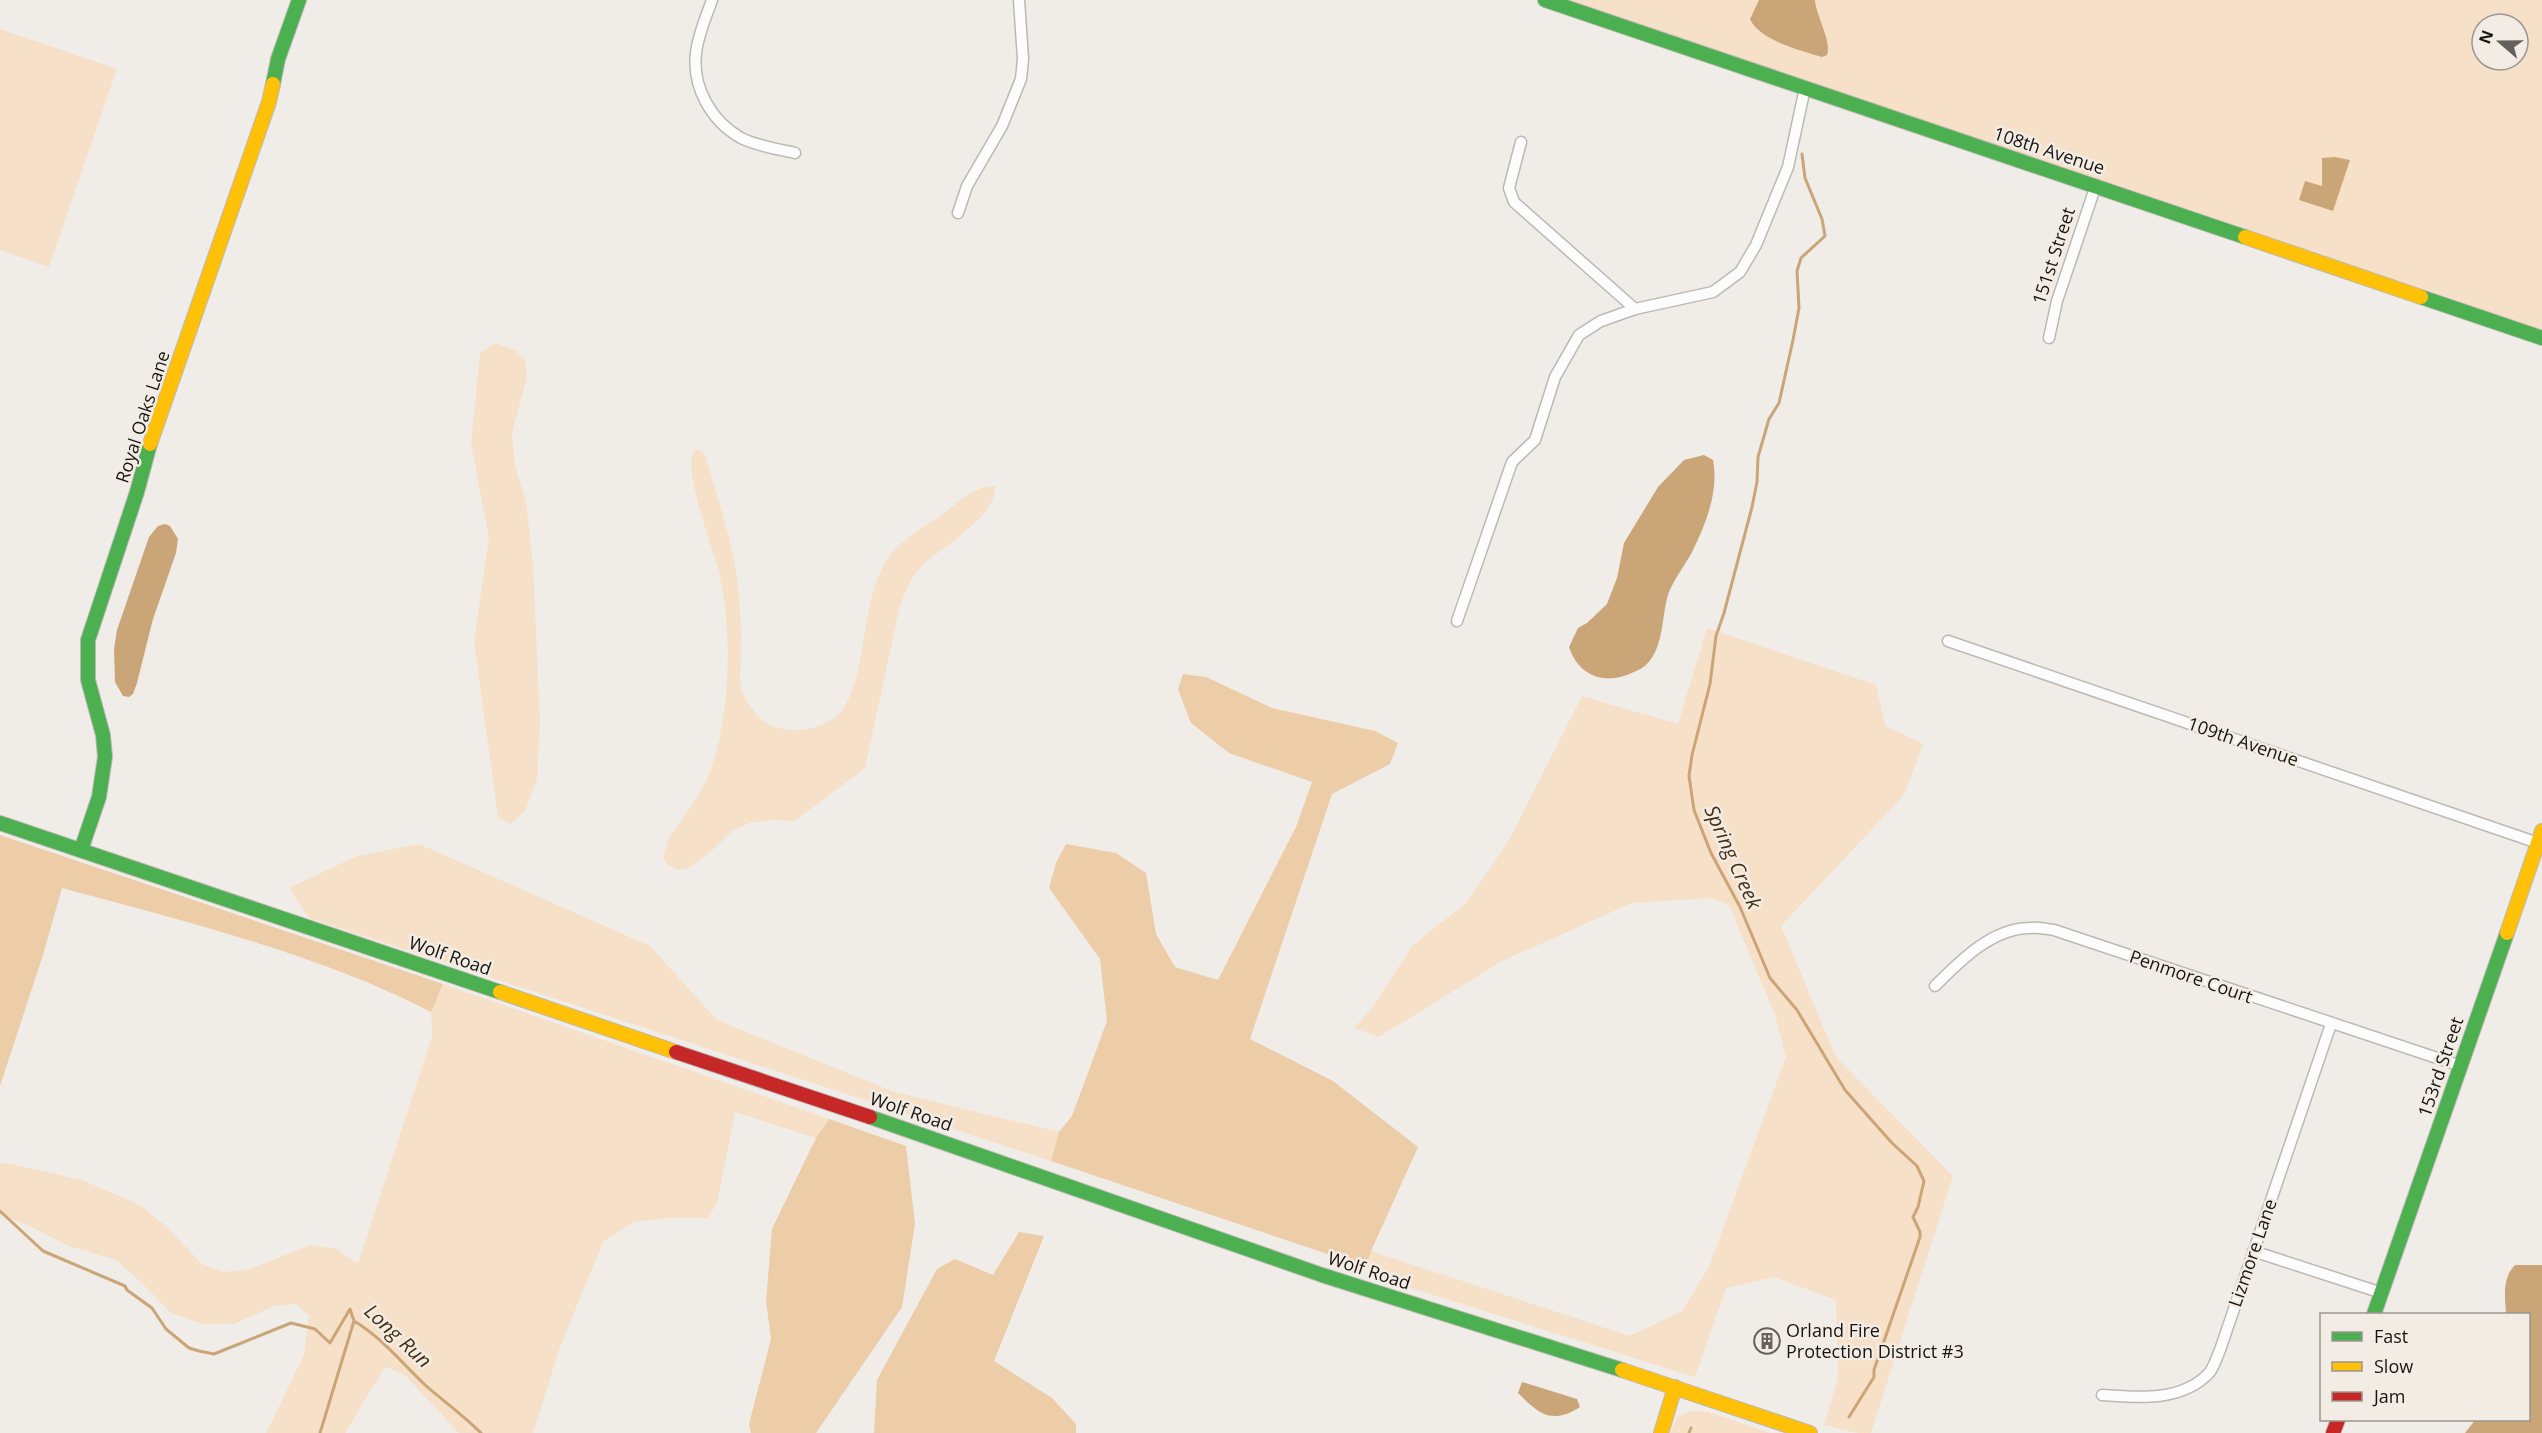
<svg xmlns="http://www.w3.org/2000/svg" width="2542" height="1433" font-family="'Open Sans',sans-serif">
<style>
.green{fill:#f7e0c8;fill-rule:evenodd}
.forest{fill:#eccda8}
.water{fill:#caa577}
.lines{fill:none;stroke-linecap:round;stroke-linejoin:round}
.stream{stroke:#caa577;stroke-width:3}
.street-casing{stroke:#bcb9b5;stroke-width:13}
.fast-casing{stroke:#bcb9b5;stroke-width:16}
.slow-casing{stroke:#bcb9b5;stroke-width:16}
.jam-casing{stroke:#bcb9b5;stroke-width:16}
.street{stroke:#fdfcfc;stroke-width:10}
.fast{stroke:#4caf50;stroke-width:14}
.slow{stroke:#ffc107;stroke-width:14}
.jam{stroke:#c62828;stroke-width:14}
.labels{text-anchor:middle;stroke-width:5;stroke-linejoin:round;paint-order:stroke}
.street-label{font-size:18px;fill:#171512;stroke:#f3ece4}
.poi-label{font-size:18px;fill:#171512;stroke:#f3ece4;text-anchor:start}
.water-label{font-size:20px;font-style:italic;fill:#452f13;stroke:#f3ece4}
</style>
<rect width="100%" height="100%" fill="#f0ece8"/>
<path class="green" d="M 1565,0 L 2542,0 L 2542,332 ZM 2482,24 L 2518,24 L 2518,60 L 2482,60 Z
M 0,29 L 117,69 L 49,267 L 0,250 Z
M 496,343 L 515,350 L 525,360 L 527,377 L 512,433 L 515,466 L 526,502 L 533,564 L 540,723 L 537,779 L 525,811 L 510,824 L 498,818 L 474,641 L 489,538 L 471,443 L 480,353 Z
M 695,449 L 700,450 L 705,455 C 718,498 736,552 739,596 C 741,616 741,636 741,655 C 741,665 739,678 741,687 C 744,698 754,714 764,721 C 785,738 832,730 845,706 C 868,666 861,597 888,558 C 900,540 926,526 944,513 C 959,502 975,485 995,486 C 997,517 942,546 922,566 C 909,579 904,593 899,610 L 865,768 L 795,821 L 770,820 L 749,823 L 732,831 L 714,849 L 688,868 L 678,870 L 667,864 L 663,858 L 668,840 C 679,823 693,805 703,787 C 731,732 733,636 720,576 C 715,553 680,466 695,449 Z
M 1707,628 L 1876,685 L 1885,726 L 1923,744 L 1904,795 L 1781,926 L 1836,1057 L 1953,1176 L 1871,1433 L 1858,1433 L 1824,1425 L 1838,1378 L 1836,1300 L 1774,1277 L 1726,1288 L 1695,1377 L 1379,1278 L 1366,1267 L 1371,1251 L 1630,1336 L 1682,1311 L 1709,1267 L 1786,1057 L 1775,1015 L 1729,905 L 1712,898 L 1632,903 L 1502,961 L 1379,1037 L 1354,1028 L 1373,1007 L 1412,946 L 1466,903 L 1508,842 L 1582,696 L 1678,724 Z
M 419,844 L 650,946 L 717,1020 L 894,1092 L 1059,1132 L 1051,1161 L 309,918 L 289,888 L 357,856 Z
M 443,984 L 829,1119 L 816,1138 L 735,1112 L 717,1203 L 708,1218 L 668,1218 L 633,1222 L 603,1242 L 560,1347 L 533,1433 L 459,1433 L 404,1374 L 385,1367 L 345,1433 L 266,1433 L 304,1355 L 309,1315 L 296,1304 L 274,1306 L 234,1324 L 203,1324 L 171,1313 L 142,1283 L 116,1260 L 69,1246 L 30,1226 L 0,1215 L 0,1163 L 11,1164 L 82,1180 L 140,1205 L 167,1227 L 202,1264 L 224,1272 L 250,1269 L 311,1245 L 337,1249 L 358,1264 L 432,1036 L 431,1012 Z
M 1691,1411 L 1709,1412 L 1770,1433 L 1670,1433 L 1677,1417 Z"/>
<path class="forest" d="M 1183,674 L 1206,677 L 1272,708 L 1375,731 L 1398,743 L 1390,764 L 1332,794 L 1250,1039 L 1333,1081 L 1418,1147 L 1371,1251 L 1366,1267 L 1051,1161 L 1059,1132 L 1072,1116 L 1107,1021 L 1100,959 L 1049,888 L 1056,863 L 1066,844 L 1116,853 L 1146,873 L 1156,934 L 1175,967 L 1218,980 L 1296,827 L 1312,782 L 1229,753 L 1191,723 L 1178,689 Z
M 0,835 L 443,984 L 431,1012 C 319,954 184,921 62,888 L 43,955 L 0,1086 Z
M 829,1119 L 906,1146 L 915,1224 L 902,1307 L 816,1433 L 751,1433 L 749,1424 L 771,1339 L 766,1301 L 772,1229 L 816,1138 Z
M 1019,1232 L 1044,1236 L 994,1361 L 1052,1398 L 1076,1424 L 1076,1433 L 874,1433 L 877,1380 L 937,1269 L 955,1259 L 993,1275 Z"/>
<path class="water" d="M 1759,0 L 1815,0 C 1816,16 1832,41 1827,55 L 1822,57 C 1801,51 1759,40 1750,19 Z
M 2335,157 L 2350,160 L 2333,211 L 2299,200 L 2305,181 L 2322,186 L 2322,158 Z
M 1704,455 L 1713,460 C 1719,491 1706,524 1692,552 C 1685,565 1675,578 1669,592 C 1661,614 1665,647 1646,665 C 1643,668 1638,670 1634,672 C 1606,686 1579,677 1569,647 L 1578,628 L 1587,623 L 1607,604 L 1617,578 L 1624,543 L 1658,487 L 1684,460 Z
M 165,524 L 170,526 L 178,539 L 176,553 L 153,619 L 137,683 L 133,694 L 129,697 L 123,696 L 115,682 L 114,649 L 117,630 L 149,537 L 158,526 Z
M 2515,1265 L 2542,1265 L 2542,1433 L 2465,1433 L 2475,1420 L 2528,1420 L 2528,1314 L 2506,1314 C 2505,1297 2502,1278 2515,1265 Z
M 1522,1382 L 1577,1399 L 1580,1407 C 1552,1425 1539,1414 1518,1393 Z"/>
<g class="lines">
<path class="stream" d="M 1802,154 L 1805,178 L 1822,219 L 1825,236 L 1801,258 L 1797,271 L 1799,308 L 1793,340 L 1779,403 L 1769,419 L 1758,457 L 1757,482 L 1752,507 L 1724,613 L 1716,636 L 1710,684 L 1692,755 L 1689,776 L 1694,810 L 1711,853 L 1740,907 L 1770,978 L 1797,1010 L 1845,1090 L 1892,1143 L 1917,1166 L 1924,1181 L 1918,1207 L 1913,1217 L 1920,1232 L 1920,1237 L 1874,1370 L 1874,1377 L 1849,1417
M 0,1211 L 43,1251 L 125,1286 L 127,1290 L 152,1308 L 166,1329 L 189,1348 L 199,1351 L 214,1354 L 291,1323 L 315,1329 L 330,1343 L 350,1309 L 354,1321 C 381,1337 401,1362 424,1384 C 442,1400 463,1415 481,1433
M 320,1433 L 354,1321
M 1689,1433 L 1691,1428"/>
<g class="street-casing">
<path id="street" d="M 712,0 C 706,17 698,35 696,53 C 692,87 711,121 741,138 C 757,146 777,149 795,153
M 1521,142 L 1509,188 L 1514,202 L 1635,309
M 958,213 L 967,186 L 1002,126 L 1021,79 L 1023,59 L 1019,0
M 2049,338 L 2057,301 L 2096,185
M 1457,621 L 1512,462 L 1535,440 L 1555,377 L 1579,335 L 1601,321 L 1635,309 L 1713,292 L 1740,272 L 1756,245 L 1788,167 L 1805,88
M 1948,641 L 2538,843
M 1935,986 C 1960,961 1992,928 2030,928 C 2038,927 2046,929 2054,930 L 2461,1066
M 2253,1251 L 2382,1293
M 2102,1395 C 2138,1398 2183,1402 2210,1372 C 2214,1366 2217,1357 2220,1350 L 2331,1024"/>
</g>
<g class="fast-casing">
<path id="fast" d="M 1545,0 L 2245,237
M 273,84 L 278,59 L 299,0
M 2421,297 L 2542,338
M 0,823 L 500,992
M 81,850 L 99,797 L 105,757 L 103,735 L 88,680 L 88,640 L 137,492 L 150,444
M 870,1117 L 1322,1275 L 1622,1370
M 2374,1314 L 2507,933"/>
</g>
<g class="slow-casing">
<path id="slow" d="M 2245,237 L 2421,297
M 150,444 L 269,102 L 273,84
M 2507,933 L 2542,831
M 500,992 L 676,1052
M 1622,1370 L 1810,1433
M 1661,1433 L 1675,1387"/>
</g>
<g class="jam-casing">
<path id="jam" d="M 676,1052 L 870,1117
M 2333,1433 L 2338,1420"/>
</g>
<use href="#street" class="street"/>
<use href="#fast" class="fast"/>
<use href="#slow" class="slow"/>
<use href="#jam" class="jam"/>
</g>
<defs>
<g id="building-ring" transform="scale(1.35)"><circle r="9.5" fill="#f3ece4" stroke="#63605d" stroke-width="1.5"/><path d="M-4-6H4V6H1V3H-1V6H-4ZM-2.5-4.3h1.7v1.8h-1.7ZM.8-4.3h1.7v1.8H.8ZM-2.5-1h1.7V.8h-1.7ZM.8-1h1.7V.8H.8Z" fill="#63605d"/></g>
</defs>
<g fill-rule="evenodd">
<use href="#building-ring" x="1767" y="1341"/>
</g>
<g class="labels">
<g class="street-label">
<text transform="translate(2049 151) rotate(18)" y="6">108th Avenue</text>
<text transform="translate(2054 256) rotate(-72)" y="6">151st Street</text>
<text transform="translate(143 417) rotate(-72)" y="6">Royal Oaks Lane</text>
<text transform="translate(2243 742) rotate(19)" y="6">109th Avenue</text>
<text transform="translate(450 956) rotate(19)" y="6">Wolf Road</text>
<text transform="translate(2191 977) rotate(19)" y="6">Penmore Court</text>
<text transform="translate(2441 1067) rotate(-71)" y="6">153rd Street</text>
<text transform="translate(911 1112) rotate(19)" y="6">Wolf Road</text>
<text transform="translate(2253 1253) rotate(-71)" y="6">Lizmore Lane</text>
<text transform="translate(1369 1271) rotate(18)" y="6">Wolf Road</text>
</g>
<g class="poi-label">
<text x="1786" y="1337">Orland Fire<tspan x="1786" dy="21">Protection District #3</tspan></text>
</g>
<g class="water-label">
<text transform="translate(1733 857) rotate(66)" y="7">Spring Creek</text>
<text transform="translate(398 1336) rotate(43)" y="7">Long Run</text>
</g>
</g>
<rect x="2320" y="1313" width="210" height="108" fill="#f3ece4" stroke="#9b9690" stroke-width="1.5"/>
<rect x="2332" y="1332" width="30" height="9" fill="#4caf50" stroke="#9b9690" stroke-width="1.5"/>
<text x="2374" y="1343" font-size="18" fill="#171512">Fast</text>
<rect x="2332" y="1362" width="30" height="9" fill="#ffc107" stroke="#9b9690" stroke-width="1.5"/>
<text x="2374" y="1373" font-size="18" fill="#171512">Slow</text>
<rect x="2332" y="1392" width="30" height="9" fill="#c62828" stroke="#9b9690" stroke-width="1.5"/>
<text x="2374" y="1403" font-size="18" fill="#171512">Jam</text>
<g transform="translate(2500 42) rotate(290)"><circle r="28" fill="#f3ece4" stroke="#9b9690" stroke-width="1.5"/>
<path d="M0-4.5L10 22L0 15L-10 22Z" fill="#63605d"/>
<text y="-9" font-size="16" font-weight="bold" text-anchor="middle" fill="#171512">N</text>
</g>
</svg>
